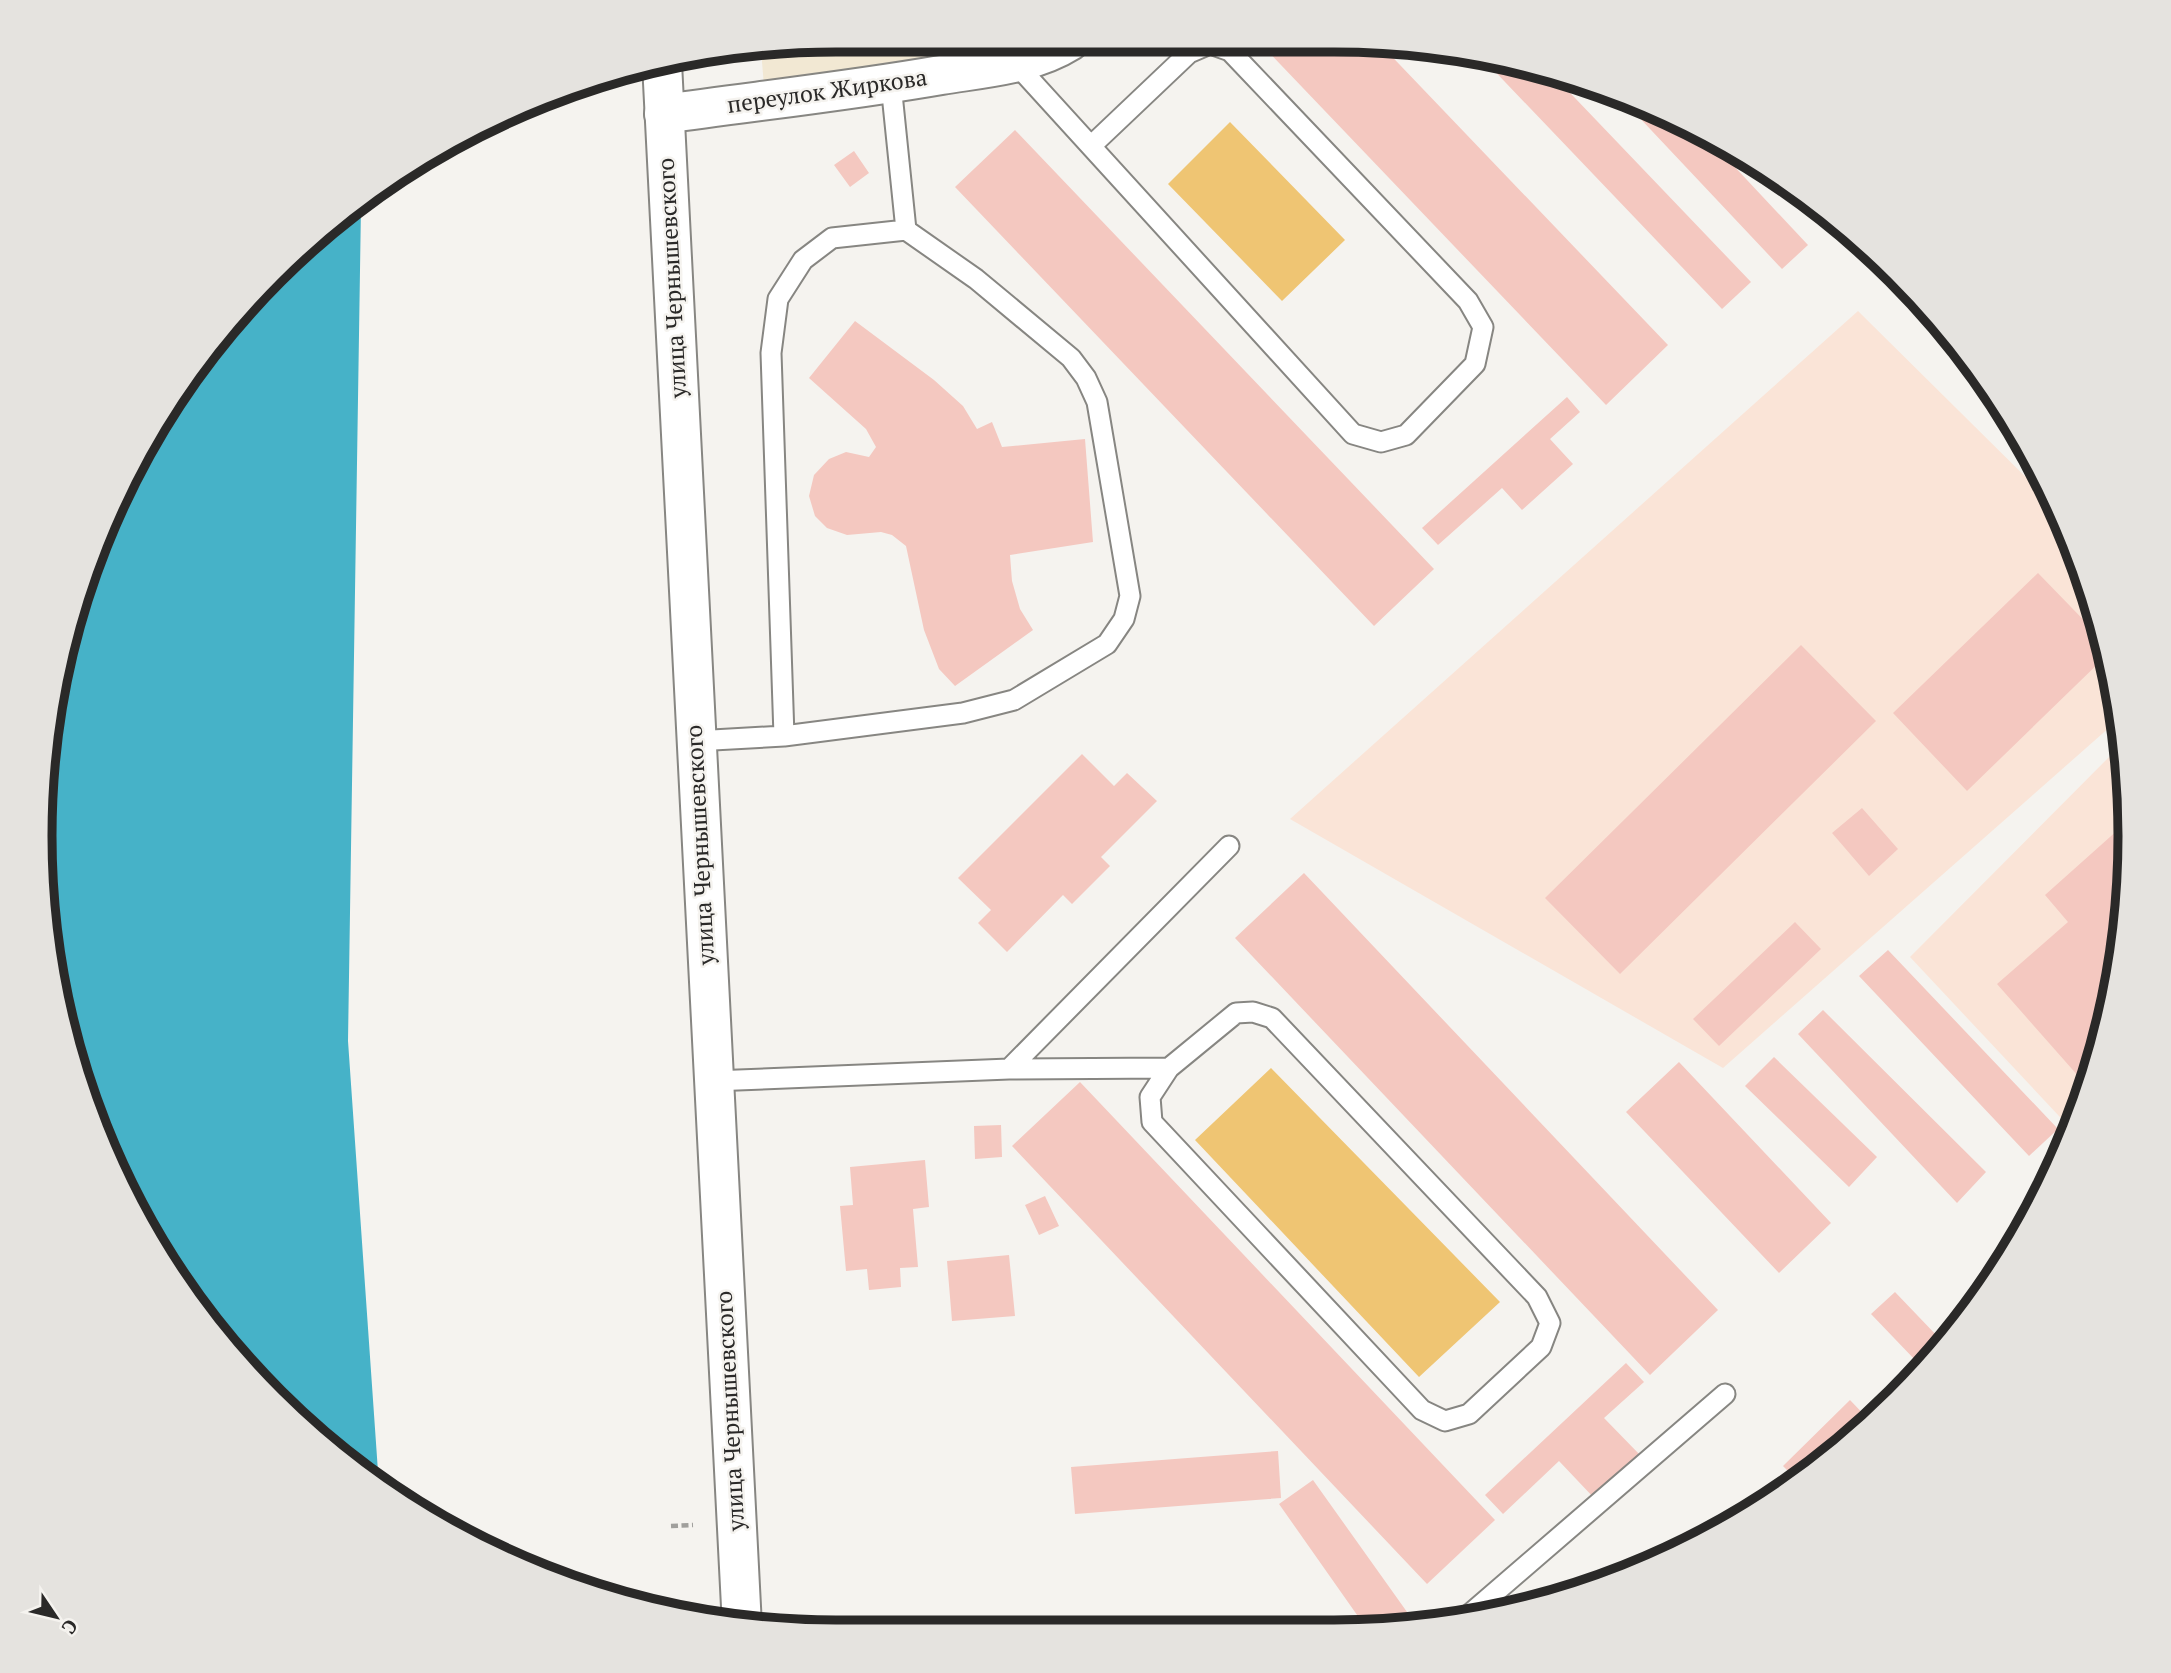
<svg xmlns="http://www.w3.org/2000/svg" width="2171" height="1673" font-family="'PT Serif',serif">
<style>
.commercial{fill:#f2e8d3}
.education{fill:#fae4d7}
.green{fill:#efc573}
.water{fill:#46b2c8}
.building{fill:#f4c8c0}
.lines{fill:none;stroke-linecap:round;stroke-linejoin:round}
.lane-casing{stroke:#878682;stroke-width:23}
.street-casing{stroke:#878682;stroke-width:42}
.secondary-casing{stroke:#878682;stroke-width:42}
.path{stroke:#a09f9c;stroke-width:4.5;stroke-dasharray:7 3.5;stroke-linecap:butt}
.lane{stroke:#fff;stroke-width:19}
.street{stroke:#fff;stroke-width:38}
.secondary{stroke:#fff;stroke-width:38}
.labels{text-anchor:middle;stroke-width:5;stroke-linejoin:round;paint-order:stroke}
.street-label{font-size:23px;fill:#2a2928;stroke:#f5f3ef}
.rim{fill:none;stroke:#2a2928;stroke-width:9}
</style>
<rect width="100%" height="100%" fill="#f5f3ef"/>
<path class="commercial" d="M 837,40 L 1028,41 L 765,98 L 761,50 Z"/>
<path class="education" d="M 1858,311 L 2057,508 L 2070,532 L 2116,682 L 2119,719 L 1723,1068 L 1290,819 Z
M 2122,744 L 2131,837 L 2115,992 L 2073,1131 L 1910,957 Z"/>
<path class="green" d="M 1230,122 L 1345,240 L 1282,301 L 1168,184 Z
M 1271,1068 L 1500,1302 L 1419,1377 L 1195,1140 Z"/>
<path class="water" d="M 361,206 L 348,1041 L 379,1486 L 274,1400 L 174,1279 L 82,1092 L 47,941 L 40,837 L 67,631 L 147,439 L 273,274 Z"/>
<path class="building" d="M 1259,42 L 1378,42 L 1668,345 L 1606,405 Z
M 1485,61 L 1553,75 L 1751,282 L 1722,309 Z
M 1619,96 L 1703,133 L 1808,245 L 1782,269 Z
M 1015,130 L 1434,569 L 1374,626 L 955,187 Z
M 854,151 L 869,173 L 850,187 L 834,165 Z
M 855,321 L 934,380 L 963,406 L 977,429 L 992,422 L 1002,447 L 1085,439 L 1093,542 L 1010,555 L 1012,581 L 1020,609 L 1033,630 L 955,686 L 939,669 L 924,630 L 906,546 L 892,535 L 881,532 L 847,535 L 827,528 L 815,516 L 809,496 L 814,475 L 829,459 L 846,452 L 869,457 L 876,447 L 866,429 L 809,378 Z
M 1567,397 L 1580,412 L 1550,439 L 1573,464 L 1522,510 L 1502,488 L 1438,545 L 1422,528 Z
M 2038,573 L 2103,640 L 2107,655 L 1967,791 L 1893,713 Z
M 1801,645 L 1876,721 L 1620,974 L 1545,898 Z
M 1082,754 L 1114,786 L 1127,773 L 1157,801 L 1101,857 L 1110,866 L 1072,904 L 1063,895 L 1007,952 L 978,923 L 991,910 L 958,878 Z
M 1862,808 L 1898,849 L 1869,876 L 1832,833 Z
M 2129,820 L 2131,837 L 2115,992 L 2087,1086 L 1997,984 L 2068,922 L 2045,895 Z
M 1304,873 L 1718,1310 L 1650,1375 L 1235,938 Z
M 1795,922 L 1821,949 L 1719,1046 L 1693,1019 Z
M 1888,950 L 2058,1129 L 2029,1156 L 1859,976 Z
M 1823,1010 L 1986,1172 L 1957,1203 L 1798,1034 Z
M 1774,1057 L 1877,1157 L 1849,1187 L 1745,1086 Z
M 1679,1062 L 1831,1223 L 1779,1273 L 1626,1112 Z
M 1080,1082 L 1495,1520 L 1427,1584 L 1012,1146 Z
M 1001,1125 L 1002,1157 L 975,1159 L 974,1126 Z
M 925,1160 L 929,1207 L 913,1209 L 918,1267 L 900,1268 L 901,1287 L 869,1290 L 867,1269 L 846,1271 L 840,1206 L 853,1205 L 850,1167 Z
M 1045,1196 L 1059,1226 L 1039,1235 L 1025,1205 Z
M 1009,1255 L 1015,1316 L 952,1321 L 947,1261 Z
M 1895,1292 L 1940,1339 L 1917,1362 L 1871,1314 Z
M 1626,1363 L 1644,1382 L 1604,1418 L 1640,1455 L 1595,1499 L 1559,1461 L 1503,1514 L 1485,1495 Z
M 1850,1400 L 1871,1422 L 1798,1481 L 1783,1466 Z
M 1278,1451 L 1281,1498 L 1075,1514 L 1071,1467 Z
M 1313,1480 L 1417,1626 L 1356,1626 L 1362,1622 L 1279,1504 Z"/>
<g class="lines">
<g class="lane-casing">
<path id="lane" d="M 1015,63 L 1353,434 L 1381,442 L 1406,435 L 1475,364 L 1483,327 L 1468,301 L 1230,51 L 1210,44 L 1189,53 L 1178,41
M 891,84 L 906,230 L 976,279 L 1071,358 L 1086,378 L 1097,402 L 1130,596 L 1124,619 L 1107,644 L 1014,700 L 963,713 L 784,736 L 771,353 L 778,299 L 803,260 L 832,238 L 906,230
M 1091,146 L 1189,53
M 695,741 L 784,736
M 1009,1069 L 1229,846
M 712,1081 L 1009,1069 L 1169,1068 L 1236,1013 L 1253,1012 L 1272,1018 L 1537,1297 L 1550,1323 L 1541,1347 L 1469,1414 L 1445,1421 L 1422,1410 L 1152,1122 L 1150,1097 L 1169,1068
M 1463,1620 L 1725,1394"/>
</g>
<g class="street-casing">
<path id="street" d="M 664,114 C 756,101 849,91 941,75 C 984,68 1032,65 1070,41"/>
</g>
<g class="secondary-casing">
<path id="secondary" d="M 662,63 L 742,1626"/>
</g>
<path class="path" d="M 671,1526 L 693,1525"/>
<use href="#lane" class="lane"/>
<use href="#street" class="street"/>
<use href="#secondary" class="secondary"/>
</g>
<g class="labels">
<g class="street-label">
<text transform="translate(827 91) rotate(-8)" y="8">переулок Жиркова</text>
<text transform="translate(672 278) rotate(-93)" y="8">улица Чернышевского</text>
<text transform="translate(700 845) rotate(-93)" y="8">улица Чернышевского</text>
<text transform="translate(730 1411) rotate(-93)" y="8">улица Чернышевского</text>
</g>
</g>
<path d="M0 0H2171V1673H0ZM836 52H1334A784 784 0 0 1 2118 836V836A784 784 0 0 1 1334 1620H836A784 784 0 0 1 52 836V836A784 784 0 0 1 836 52Z" fill="#e5e3df" fill-rule="evenodd"/>
<path class="rim" d="M836 52H1334A784 784 0 0 1 2118 836V836A784 784 0 0 1 1334 1620H836A784 784 0 0 1 52 836V836A784 784 0 0 1 836 52Z"/>
<g transform="translate(56 1617) rotate(125)" stroke="#f5f3ef" stroke-width="5" paint-order="stroke">
<path d="M0-5L12 26L0 18L-12 26Z" fill="#2a2928"/>
<text y="-10" font-size="19" font-weight="bold" text-anchor="middle" fill="#2a2928">С</text>
</g>
</svg>
